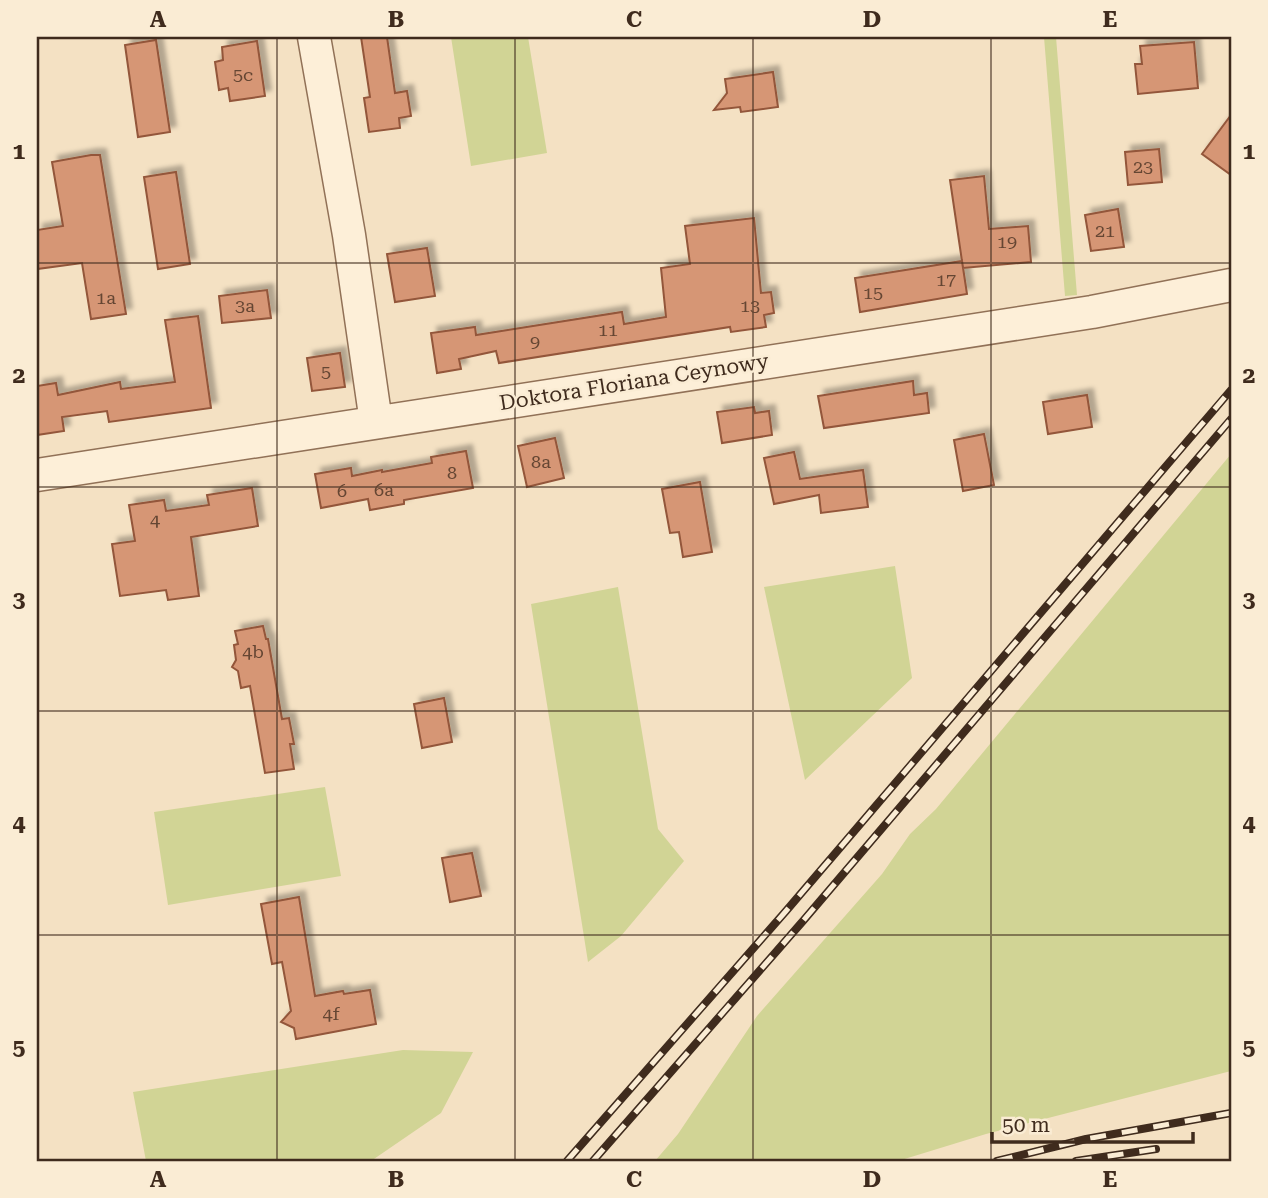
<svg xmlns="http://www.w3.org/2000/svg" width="1268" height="1198" font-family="'Roboto Serif',serif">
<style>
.green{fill:#d1d495}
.building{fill:#d69675;stroke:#93563a;stroke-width:2;filter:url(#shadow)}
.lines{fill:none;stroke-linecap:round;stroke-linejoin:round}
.street-casing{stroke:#917157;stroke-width:35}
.street{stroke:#fdefd8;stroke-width:32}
.rail-casing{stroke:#3f2b1d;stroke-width:8}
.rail{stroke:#faecd4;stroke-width:5;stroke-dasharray:16;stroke-linecap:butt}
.grid{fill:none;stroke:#3f2b1d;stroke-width:2;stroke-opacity:0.55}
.labels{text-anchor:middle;stroke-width:5;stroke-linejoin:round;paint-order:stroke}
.number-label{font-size:18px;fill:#654633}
.street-label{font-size:21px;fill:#3f2b1d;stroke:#faecd4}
.neatline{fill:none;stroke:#3f2b1d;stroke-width:2.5}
.grid-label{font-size:23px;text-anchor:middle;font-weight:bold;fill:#3f2b1d}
</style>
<defs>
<filter id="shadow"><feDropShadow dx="6" dy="-6" stdDeviation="2" flood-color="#0004"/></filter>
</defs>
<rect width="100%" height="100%" fill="#f4e1c3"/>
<path class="green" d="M 451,37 L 528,37 L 547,153 L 471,166 Z
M 1044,37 L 1056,37 L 1077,295 L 1065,296 Z
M 1231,454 L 1231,1071 L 986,1134 L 898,1161 L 655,1161 L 678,1134 L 757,1016 L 882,874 L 910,834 L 936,809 Z
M 895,566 L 912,678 L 805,780 L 764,587 Z
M 618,587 L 658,829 L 684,861 L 621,936 L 588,962 L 531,604 Z
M 325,787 L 341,876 L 168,905 L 154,812 Z
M 403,1050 L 473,1052 L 441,1113 L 371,1161 L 146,1161 L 133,1092 Z"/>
<path class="building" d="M 361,37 L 387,37 L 395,93 L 407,91 L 411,116 L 399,118 L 400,128 L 369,132 L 364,98 L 370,97 Z
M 156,40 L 170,132 L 138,137 L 125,45 Z
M 257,41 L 265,96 L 230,101 L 228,88 L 219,90 L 215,62 L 223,60 L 222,47 Z
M 1194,42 L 1198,88 L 1138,94 L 1135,64 L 1142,64 L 1140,46 Z
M 773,72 L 778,107 L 741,112 L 740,107 L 714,110 L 727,93 L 725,79 Z
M 1231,115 L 1231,175 L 1202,154 Z
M 1159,149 L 1162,182 L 1128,185 L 1125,152 Z
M 91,155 L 100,155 L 126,314 L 91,319 L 82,263 L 37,269 L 37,230 L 63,226 L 52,162 Z
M 176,172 L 190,264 L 158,269 L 144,177 Z
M 984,176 L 989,229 L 1028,226 L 1031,262 L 963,268 L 950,180 Z
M 1118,209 L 1124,247 L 1091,251 L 1085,215 Z
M 754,218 L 761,293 L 771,292 L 774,313 L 764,315 L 766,327 L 731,332 L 730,327 L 499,363 L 496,351 L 459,359 L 461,369 L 437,373 L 431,333 L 475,327 L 476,335 L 622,312 L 624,324 L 666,317 L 661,268 L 690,264 L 685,226 Z
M 427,248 L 435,296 L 395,302 L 387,254 Z
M 962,261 L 967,294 L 860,312 L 855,278 Z
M 267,290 L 271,318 L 222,323 L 219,296 Z
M 198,316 L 211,408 L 109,422 L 107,411 L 62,417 L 64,431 L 37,435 L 37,386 L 56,383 L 58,395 L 120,382 L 121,389 L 175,382 L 165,320 Z
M 340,353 L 345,387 L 312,391 L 307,358 Z
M 913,381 L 914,395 L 927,393 L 929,413 L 824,428 L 818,396 Z
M 1087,395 L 1092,427 L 1048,434 L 1043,402 Z
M 754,407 L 755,413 L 769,411 L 772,435 L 722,443 L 717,412 Z
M 984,434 L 994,485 L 963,491 L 954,440 Z
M 555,438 L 564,478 L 527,487 L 518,446 Z
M 466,451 L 473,488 L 404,500 L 404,504 L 370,510 L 368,499 L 321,508 L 315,474 L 351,468 L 352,476 L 382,470 L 382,472 L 432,463 L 431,457 Z
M 794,452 L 800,479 L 863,470 L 868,507 L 821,513 L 819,495 L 774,504 L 764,458 Z
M 700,482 L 712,552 L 683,557 L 679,532 L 670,533 L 662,489 Z
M 252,488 L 258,526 L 191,537 L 199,596 L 168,600 L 166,590 L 120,596 L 112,544 L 135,541 L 129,505 L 164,500 L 166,511 L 209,505 L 207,495 Z
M 263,626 L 266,639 L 268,639 L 282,719 L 289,718 L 294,744 L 290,744 L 294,769 L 265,773 L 250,686 L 241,688 L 238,671 L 232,667 L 236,660 L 234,645 L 238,644 L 235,631 Z
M 444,698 L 452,742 L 422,748 L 414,704 Z
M 472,853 L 481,896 L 450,902 L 442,858 Z
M 299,897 L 315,996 L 343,991 L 344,994 L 370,990 L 376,1024 L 296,1039 L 294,1028 L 281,1022 L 291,1011 L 282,962 L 272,964 L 261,904 Z"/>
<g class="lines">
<g class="street-casing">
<path id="street" d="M 314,37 L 349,235 L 376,422
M 37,475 L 1092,312 L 1231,285"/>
</g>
<use href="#street" class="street"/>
<g class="rail-casing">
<path id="rail" d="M 567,1161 L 786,911 L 1231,390
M 593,1161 L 803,921 L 1231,419
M 997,1161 L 1086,1139 L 1231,1113
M 1076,1161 L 1156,1149"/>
</g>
<use href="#rail" class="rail"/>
</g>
<path class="grid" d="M 277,37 L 277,1161M 515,37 L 515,1161M 753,37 L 753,1161M 991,37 L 991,1161M 37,263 L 1231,263M 37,487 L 1231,487M 37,711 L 1231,711M 37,935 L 1231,935"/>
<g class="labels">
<g class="number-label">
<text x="243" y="81">5c</text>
<text x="1143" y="173">23</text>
<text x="1105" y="237">21</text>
<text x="1007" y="248">19</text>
<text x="946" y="286">17</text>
<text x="873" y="299">15</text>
<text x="106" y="304">1a</text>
<text x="245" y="312">3a</text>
<text x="750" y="312">13</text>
<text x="608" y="336">11</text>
<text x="535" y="348">9</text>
<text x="326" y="378">5</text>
<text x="541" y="468">8a</text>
<text x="452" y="479">8</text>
<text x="384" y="496">6a</text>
<text x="342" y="497">6</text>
<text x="155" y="526">4</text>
<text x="253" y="658">4b</text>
<text x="331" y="1020">4f</text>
</g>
<g class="street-label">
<text transform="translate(634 382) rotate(-9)" y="7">Doktora Floriana Ceynowy</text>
</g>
</g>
<rect width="1268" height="1198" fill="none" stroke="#faecd4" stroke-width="77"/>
<path d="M992 1132v10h201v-10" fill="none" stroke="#3f2b1d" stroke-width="3.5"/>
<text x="1002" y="1132" font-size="21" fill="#3f2b1d" stroke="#faecd4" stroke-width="5" paint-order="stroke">50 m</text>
<rect x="38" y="38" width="1192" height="1122" class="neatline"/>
<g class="grid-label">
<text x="158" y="27">A</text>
<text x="396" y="27">B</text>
<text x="634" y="27">C</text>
<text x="872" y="27">D</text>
<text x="1110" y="27">E</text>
<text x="19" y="159">1</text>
<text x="1249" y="159">1</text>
<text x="19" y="383">2</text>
<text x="1249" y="383">2</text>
<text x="19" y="607">3</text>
<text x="1249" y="607">3</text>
<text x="19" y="831">4</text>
<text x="1249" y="831">4</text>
<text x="19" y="1055">5</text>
<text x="1249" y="1055">5</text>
<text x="158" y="1187">A</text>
<text x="396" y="1187">B</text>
<text x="634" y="1187">C</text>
<text x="872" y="1187">D</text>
<text x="1110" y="1187">E</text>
</g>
</svg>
